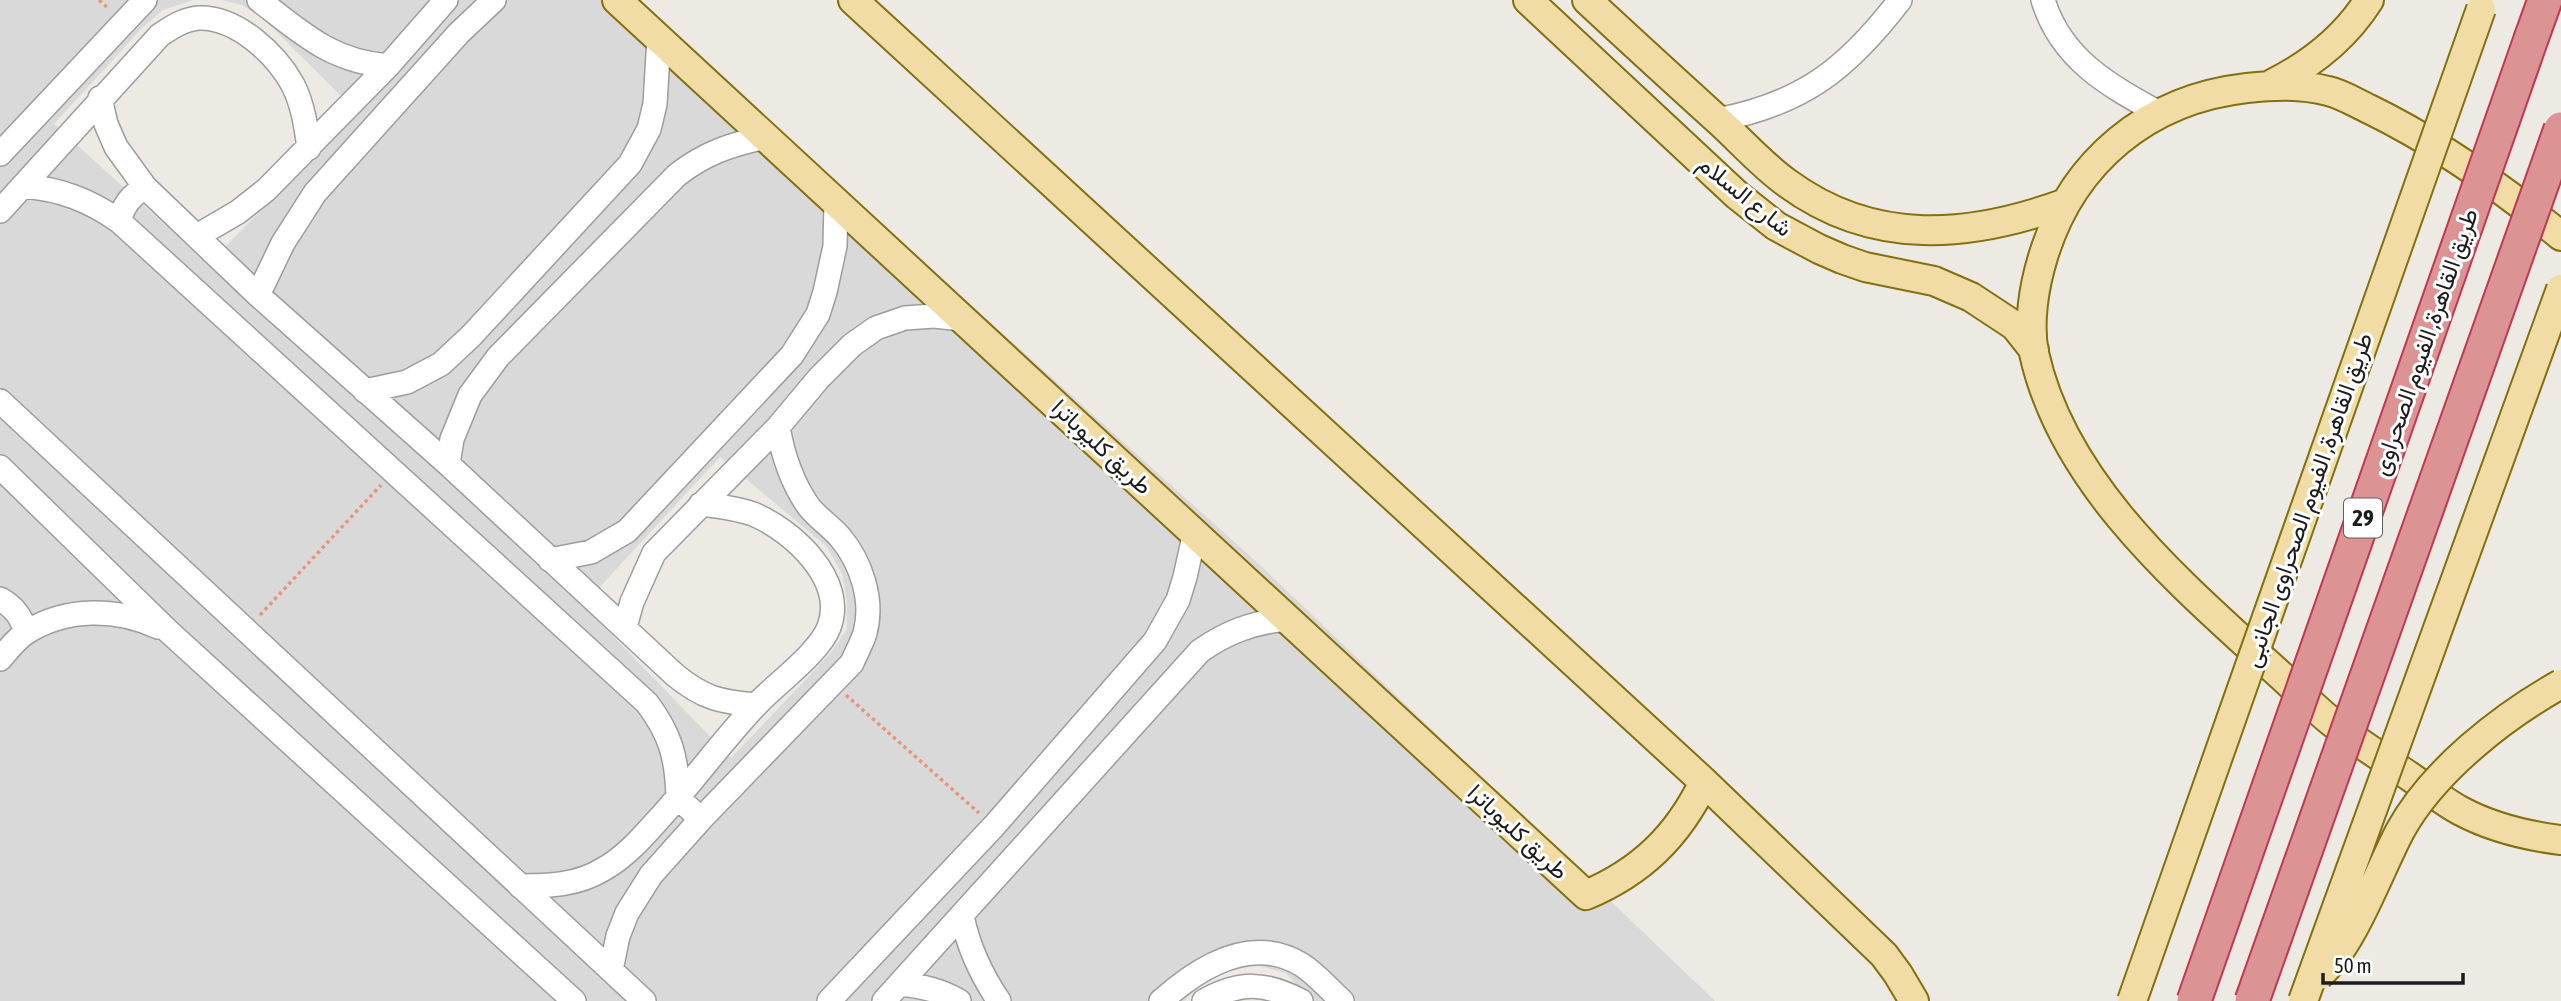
<svg xmlns="http://www.w3.org/2000/svg" width="2561" height="1001" font-family="'Asap Condensed',Vazirmatn,sans-serif">
<style>
.residential{fill:#dad9d9;fill-rule:evenodd}
.lines{fill:none;stroke-linecap:round;stroke-linejoin:round}
.minor-casing{stroke:#9d9d9d;stroke-width:26}
.major-casing{stroke:#827011;stroke-width:32}
.highway-casing{stroke:#c13850;stroke-width:37}
.path{stroke:#e89677;stroke-width:3.5;stroke-dasharray:3.5 3.5;stroke-linecap:butt}
.minor{stroke:#fff;stroke-width:23}
.major{stroke:#f0dca4;stroke-width:28}
.highway{stroke:#db9394;stroke-width:33}
.major-bridge-casing{stroke:#827011;stroke-width:32;stroke-linecap:butt}
.highway-bridge-casing{stroke:#c13850;stroke-width:37;stroke-linecap:butt}
.major-bridge{stroke:#f0dca4;stroke-width:28}
.highway-bridge{stroke:#db9394;stroke-width:33}
.labels{text-anchor:middle;stroke-width:6;stroke-linejoin:round;paint-order:stroke}
.shield{fill:#fff;stroke:#606060;stroke-width:2}
.shield-label{font-size:23px;font-weight:bold;fill:#1c1c1c}
.street-label{font-size:24px;fill:#1c1c1c;stroke:#fff}
</style>
<rect width="100%" height="100%" fill="#eceae3"/>
<path class="residential" d="M 0,0 L 193,0 L 163,10 L 142,28 L 54,124 L 208,264 L 358,113 L 265,20 L 242,5 L 222,0 L 634,0 L 728,82 L 911,251 L 1261,566 L 1715,1001 L 1311,1001 L 1286,973 L 1260,966 L 1235,967 L 1208,979 L 1184,1001 L 0,1001 ZM 720,457 L 827,547 L 842,574 L 847,601 L 847,629 L 829,655 L 731,758 L 583,605 Z"/>
<g class="lines">
<g class="minor-casing">
<path id="minor" d="M 259,0 C 303,34 331,61 388,66
M 2043,0 C 2061,59 2108,85 2159,113
M 100,98 L 106,124 L 116,147 L 145,187 L 258,295 L 448,464 L 675,675 C 703,698 720,702 756,705
M 1717,120 C 1803,104 1848,68 1900,0
M 0,154 L 145,0
M 23,186 C 60,189 89,200 119,221 L 647,703 C 671,735 677,758 678,798 L 701,819
M 0,211 L 160,35 C 172,27 184,19 199,18 C 237,17 276,54 293,85 C 303,105 306,126 309,148
M 119,221 C 124,204 131,196 145,187
M 197,236 L 238,212 L 266,190 L 388,66 L 446,0
M 258,295 L 283,243 L 315,193 L 459,33 L 494,0
M 365,391 L 407,382 L 441,364 L 471,336 L 630,164 L 649,129 L 655,104 L 659,38
M 0,401 L 644,1001
M 448,464 L 452,439 L 470,395 L 498,357 L 677,175 C 705,153 732,144 766,137
M 0,467 L 168,631 L 574,1001
M 550,560 L 591,552 L 627,531 L 792,355 L 818,314 L 825,292 L 835,246 L 836,202
M 0,599 C 14,607 21,616 26,632
M 625,627 L 632,602 L 654,553 L 778,427 L 819,378 L 852,345 L 876,328 L 905,318 L 934,316 L 962,319
M 0,659 C 8,650 17,638 27,632 C 67,607 117,608 158,627
M 520,886 C 549,886 577,885 602,870 C 624,858 641,839 657,821 C 692,783 722,741 757,704 C 776,684 820,652 829,627 C 847,580 792,530 753,514 C 736,508 719,506 701,504
M 962,916 C 968,945 982,976 999,1001
M 611,970 L 618,936 L 627,913 L 651,875 L 701,819 L 852,663 C 856,653 862,643 865,633 C 874,600 861,562 840,537 C 830,526 818,518 809,507 C 792,483 783,456 778,427
M 900,984 C 922,986 940,990 959,1001
M 829,1001 L 994,826 L 1155,641 L 1178,600 L 1185,577 L 1195,532
M 884,1001 L 1200,651 C 1227,632 1252,623 1285,619
M 1161,1001 C 1199,967 1252,934 1302,965 C 1316,974 1329,989 1342,1001
M 1204,1001 C 1240,981 1265,982 1301,1001"/>
</g>
<g class="major-casing">
<path id="major" d="M 617,0 L 1586,895 C 1641,872 1678,836 1704,782
M 853,0 L 1704,782 L 1884,955 L 1898,974 L 1914,1001
M 1528,0 L 1737,195 L 1776,226 L 1819,249 L 1842,259 L 1865,267 L 1934,281 L 1971,297 L 2015,326 L 2034,350
M 1587,0 C 1631,41 1676,82 1720,122 C 1742,142 1763,166 1787,183 C 1874,247 1970,238 2066,203
M 2272,84 C 2312,64 2345,38 2369,0
M 2561,236 C 2502,188 2437,142 2369,109 C 2356,103 2342,94 2328,91 C 2301,84 2275,85 2247,88 C 2148,99 2072,161 2043,257 C 2034,286 2028,323 2034,353 C 2063,486 2182,585 2278,673 C 2296,689 2314,708 2333,723 C 2358,743 2386,760 2412,778 C 2428,789 2444,802 2461,811 C 2491,827 2528,836 2561,840"/>
</g>
<g class="highway-casing">
<path id="highway" d="M 2532,36 L 2545,0"/>
</g>
<path class="path" d="M 99,0 L 109,9
M 260,615 L 381,485
M 846,695 L 979,813"/>
<use href="#minor" class="minor"/>
<use href="#major" class="major"/>
<use href="#highway" class="highway"/>
<g class="major-bridge-casing">
<path id="major-bridge" d="M 2319,975 C 2353,945 2378,873 2400,831 C 2433,771 2502,717 2561,684
M 2132,1001 L 2481,9
M 2303,1001 L 2561,289"/>
</g>
<g class="highway-bridge-casing">
<path id="highway-bridge" d="M 2194,1001 L 2532,36
M 2252,1001 L 2561,129"/>
</g>
<use href="#major-bridge" class="major-bridge"/>
<use href="#highway-bridge" class="highway-bridge"/>
</g>
<g class="labels">
<rect class="shield" x="2344" y="498.5" width="38" height="39" rx="5"/>
<g class="shield-label">
<text x="2363" y="526">29</text>
</g>
<g class="street-label">
<text transform="translate(1745 196) rotate(39)" y="8">شارع السلام</text>
<text transform="translate(2425 342) rotate(-71)" y="8">طريق القاهرة, الفيوم الصحراوى</text>
<text transform="translate(1102 447) rotate(43)" y="8">طريق كليوباترا</text>
<text transform="translate(2308 500) rotate(-71)" y="8">طريق القاهرة, الفيوم الصحراوى الجانبى</text>
<text transform="translate(1518 832) rotate(43)" y="8">طريق كليوباترا</text>
</g>
</g>
<path d="M2323 973v10h140v-10" fill="none" stroke="#1c1c1c" stroke-width="3.5"/>
<text x="2334" y="973" font-size="21" fill="#1c1c1c" stroke="#ffffff" stroke-width="5" paint-order="stroke">50 m</text>
</svg>
